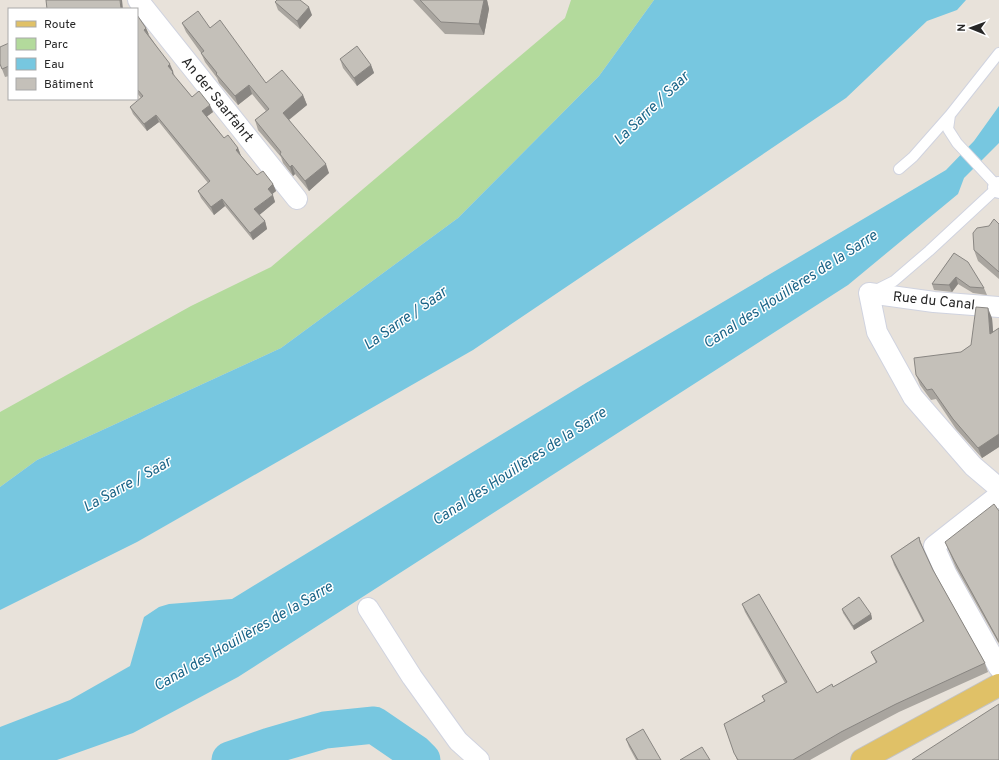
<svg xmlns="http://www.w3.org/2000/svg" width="999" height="760" font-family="Overpass,sans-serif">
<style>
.green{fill:#b3da9c}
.water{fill:#77c7e0}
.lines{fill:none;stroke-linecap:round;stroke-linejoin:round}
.river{stroke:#77c7e0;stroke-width:37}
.service-casing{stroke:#d0d3df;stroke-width:12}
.minor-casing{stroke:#d0d3df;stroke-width:22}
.primary-casing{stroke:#c3c3c3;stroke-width:24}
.service{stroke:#fff;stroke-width:10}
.minor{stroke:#fff;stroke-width:20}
.primary{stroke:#e0c167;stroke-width:22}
.wall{fill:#a9a59f}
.shaded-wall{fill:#898682}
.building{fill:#c4c0b9;stroke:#898682}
.labels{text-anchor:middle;stroke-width:3;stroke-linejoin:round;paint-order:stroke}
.street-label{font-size:14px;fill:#272727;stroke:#fff}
.water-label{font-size:15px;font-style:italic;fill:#1b6588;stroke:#fff}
</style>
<rect width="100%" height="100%" fill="#e8e2da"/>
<path class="green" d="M 571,0 L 654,0 L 599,76 L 458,218 L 281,348 L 37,460 L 0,487 L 0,412 L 191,306 L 271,267 L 565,18 Z"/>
<path class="water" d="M 654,0 L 966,0 L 957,10 L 927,21 L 846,98 L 473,350 L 137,542 L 0,610 L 0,487 L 37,460 L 281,348 L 458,218 L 599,76 Z
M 999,106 L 999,143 L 964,178 L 958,194 L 848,285 L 238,677 L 133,733 L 57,760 L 0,760 L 0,727 L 70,700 L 130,666 L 144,617 L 159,607 L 169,604 L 232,599 L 586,383 L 946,170 L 974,141 Z"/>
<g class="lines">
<path class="river" d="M 230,760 L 270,746 L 325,730 L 374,725 L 415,753 L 422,760"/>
<g class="service-casing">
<path id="service" d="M 899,169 L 913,157 L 950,115
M 874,291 L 894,281 L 929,251 L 998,187 L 957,143 L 948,129 L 950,115 L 999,53"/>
</g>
<g class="minor-casing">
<path id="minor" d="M 138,0 L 297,199
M 998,187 L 999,188
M 999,307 L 934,302 L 869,293 L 877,332 L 913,397 L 973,466 L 999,488
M 999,495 L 934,546 L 946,573 L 999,668
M 368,608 L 412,677 L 458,741 L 479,760"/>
</g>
<g class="primary-casing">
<path id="primary" d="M 862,760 L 999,685"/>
</g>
<use href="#service" class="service"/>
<use href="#minor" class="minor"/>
<use href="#primary" class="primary"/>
</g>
<path class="wall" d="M 413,0 L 487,0 L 489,9 L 484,35 L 445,34 Z
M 275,2 L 312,15 L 300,29 L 278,10 Z
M 137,15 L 146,28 L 149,35 L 173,71 L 175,77 L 192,97 L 213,112 L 207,116 L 224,138 L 238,148 L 241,156 L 257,175 L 273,184 L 276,191 L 272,194 L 275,202 L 259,215 L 265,221 L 267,229 L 253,240 L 225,206 L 214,215 L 201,198 L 198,191 L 208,183 L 159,122 L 147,131 L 133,114 L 130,107 L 141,98 L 137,93 Z
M 182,23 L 210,28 L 266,83 L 303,95 L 307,105 L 289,120 L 329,173 L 309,191 L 295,174 L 293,176 L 283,163 L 281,157 L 258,130 L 255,120 L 266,111 L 252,94 L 238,105 L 219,83 L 217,78 L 205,62 L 201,53 L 186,32 Z
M 9,43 L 9,76 L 5,77 L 0,64 Z
M 340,59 L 371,65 L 374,73 L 357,86 L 343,68 Z
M 999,224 L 999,279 L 978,261 L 974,250 Z
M 954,253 L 984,288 L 987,295 L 973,293 L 958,284 L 952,292 L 934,290 L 932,284 Z
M 992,318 L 993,332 L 999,328 L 999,447 L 982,458 L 956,429 L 936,399 L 931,400 L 920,385 L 916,375 L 961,352 L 971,345 Z
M 999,511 L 999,644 L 956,568 L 945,542 Z
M 919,537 L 923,548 L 933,570 L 985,663 L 988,672 L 899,712 L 844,741 L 810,760 L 737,760 L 724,724 L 764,701 L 762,696 L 785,683 L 745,612 L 742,604 L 817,693 L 833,687 L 876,663 L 871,652 L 923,622 L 894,565 L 891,556 Z
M 842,609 L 871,614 L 872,619 L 854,630 L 843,613 Z
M 626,739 L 661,760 L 636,760 L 629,747 Z"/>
<path class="shaded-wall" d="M 120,0 L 122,0 L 123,9 L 121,9 Z
M 484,0 L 487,0 L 489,9 L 484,35 L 479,24 Z
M 309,7 L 312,15 L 300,29 L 297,21 Z
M 146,28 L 149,35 L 144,30 Z
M 170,64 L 173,71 L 170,73 L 168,66 Z
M 371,65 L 374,73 L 357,86 L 354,78 Z
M 249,85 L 252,94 L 238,105 L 235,96 Z
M 303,95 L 307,105 L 286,122 L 283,113 Z
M 210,105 L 213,112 L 205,118 L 202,111 Z
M 156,115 L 159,122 L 147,131 L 144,124 Z
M 238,148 L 241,156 L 236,150 Z
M 326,164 L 329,173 L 309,191 L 305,181 Z
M 292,165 L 295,174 L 293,176 L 290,167 Z
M 273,184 L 276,191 L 270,196 L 268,189 Z
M 273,195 L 275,202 L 257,217 L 254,209 Z
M 222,199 L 225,206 L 214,215 L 211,207 Z
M 265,221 L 267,229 L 253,240 L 250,233 Z
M 956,277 L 958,284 L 952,292 L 949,285 Z
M 988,308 L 992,318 L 994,344 L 990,334 Z
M 999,434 L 999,447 L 982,458 L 978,448 Z
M 871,614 L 872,619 L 854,630 L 853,626 Z"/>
<path class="building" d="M 46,0 L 120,0 L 121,9 L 47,9 Z
M 277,0 L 300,0 L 309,7 L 297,21 L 275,2 Z
M 420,0 L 484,0 L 479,24 L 441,22 Z
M 198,11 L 210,28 L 220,20 L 266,83 L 282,70 L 303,95 L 283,113 L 326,164 L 305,181 L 292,165 L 290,167 L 280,154 L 281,152 L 255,120 L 269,109 L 249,85 L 235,96 L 216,74 L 217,73 L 201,53 L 204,51 L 182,23 Z
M 137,15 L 146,28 L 144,30 L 170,64 L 168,66 L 173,72 L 172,73 L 192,97 L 199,91 L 210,105 L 202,111 L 224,138 L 228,135 L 238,148 L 236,150 L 257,175 L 263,171 L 273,184 L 268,189 L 273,195 L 254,209 L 265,221 L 250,233 L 222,199 L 211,207 L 198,191 L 210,181 L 156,115 L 144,124 L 130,107 L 143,96 L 137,89 Z
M 9,43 L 9,66 L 2,69 L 0,64 L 0,47 Z
M 357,46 L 371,65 L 354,78 L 340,59 Z
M 994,219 L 999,224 L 999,272 L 974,250 L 973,233 L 977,228 L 989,226 Z
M 954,253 L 968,262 L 984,288 L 970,287 L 956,277 L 949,285 L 932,284 Z
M 976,307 L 988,308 L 990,334 L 999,328 L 999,434 L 978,448 L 953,419 L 932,389 L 927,390 L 916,375 L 914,358 L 961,352 L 971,345 Z
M 994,504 L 999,511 L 999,642 L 954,560 L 945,542 Z
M 919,537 L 920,542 L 933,570 L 985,663 L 896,704 L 841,732 L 793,760 L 738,760 L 734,753 L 724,724 L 765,701 L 762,696 L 787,682 L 742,604 L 759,594 L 817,693 L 832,684 L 833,687 L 877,662 L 871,652 L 924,621 L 891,556 Z
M 859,597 L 871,614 L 853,626 L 842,609 Z
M 999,704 L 999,760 L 912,760 Z
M 643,729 L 661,760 L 638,760 L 626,739 Z
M 702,747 L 710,760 L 680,760 Z"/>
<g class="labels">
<g class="street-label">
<text transform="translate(218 99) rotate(51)" y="5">An der Saarfahrt</text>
<text transform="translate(934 300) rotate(6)" y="5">Rue du Canal</text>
</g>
<g class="water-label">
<text transform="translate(651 108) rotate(-44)" y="5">La Sarre / Saar</text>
<text transform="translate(790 289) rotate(-33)" y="5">Canal des Houillères de la Sarre</text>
<text transform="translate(405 318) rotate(-35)" y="5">La Sarre / Saar</text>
<text transform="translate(519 466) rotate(-33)" y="5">Canal des Houillères de la Sarre</text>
<text transform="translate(127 484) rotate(-29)" y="5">La Sarre / Saar</text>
<text transform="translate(243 636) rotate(-30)" y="5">Canal des Houillères de la Sarre</text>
</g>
</g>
<rect x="8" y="8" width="130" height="92" fill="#ffffff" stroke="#a9a9a9"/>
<rect x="16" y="21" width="20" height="6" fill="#e0c167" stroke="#a9a9a9"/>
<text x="44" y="28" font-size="12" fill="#272727">Route</text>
<rect x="16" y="38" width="20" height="12" fill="#b3da9c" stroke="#a9a9a9"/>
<text x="44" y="48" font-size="12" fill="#272727">Parc</text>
<rect x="16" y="58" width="20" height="12" fill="#77c7e0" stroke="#a9a9a9"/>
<text x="44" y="68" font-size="12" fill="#272727">Eau</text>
<rect x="16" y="78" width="20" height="12" fill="#c4c0b9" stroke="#a9a9a9"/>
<text x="44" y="88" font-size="12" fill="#272727">Bâtiment</text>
<g transform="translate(971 28) rotate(271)" stroke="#ffffff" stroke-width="3" paint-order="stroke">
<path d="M0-3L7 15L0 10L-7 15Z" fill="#272727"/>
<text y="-6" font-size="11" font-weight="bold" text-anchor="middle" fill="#272727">N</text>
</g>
</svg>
